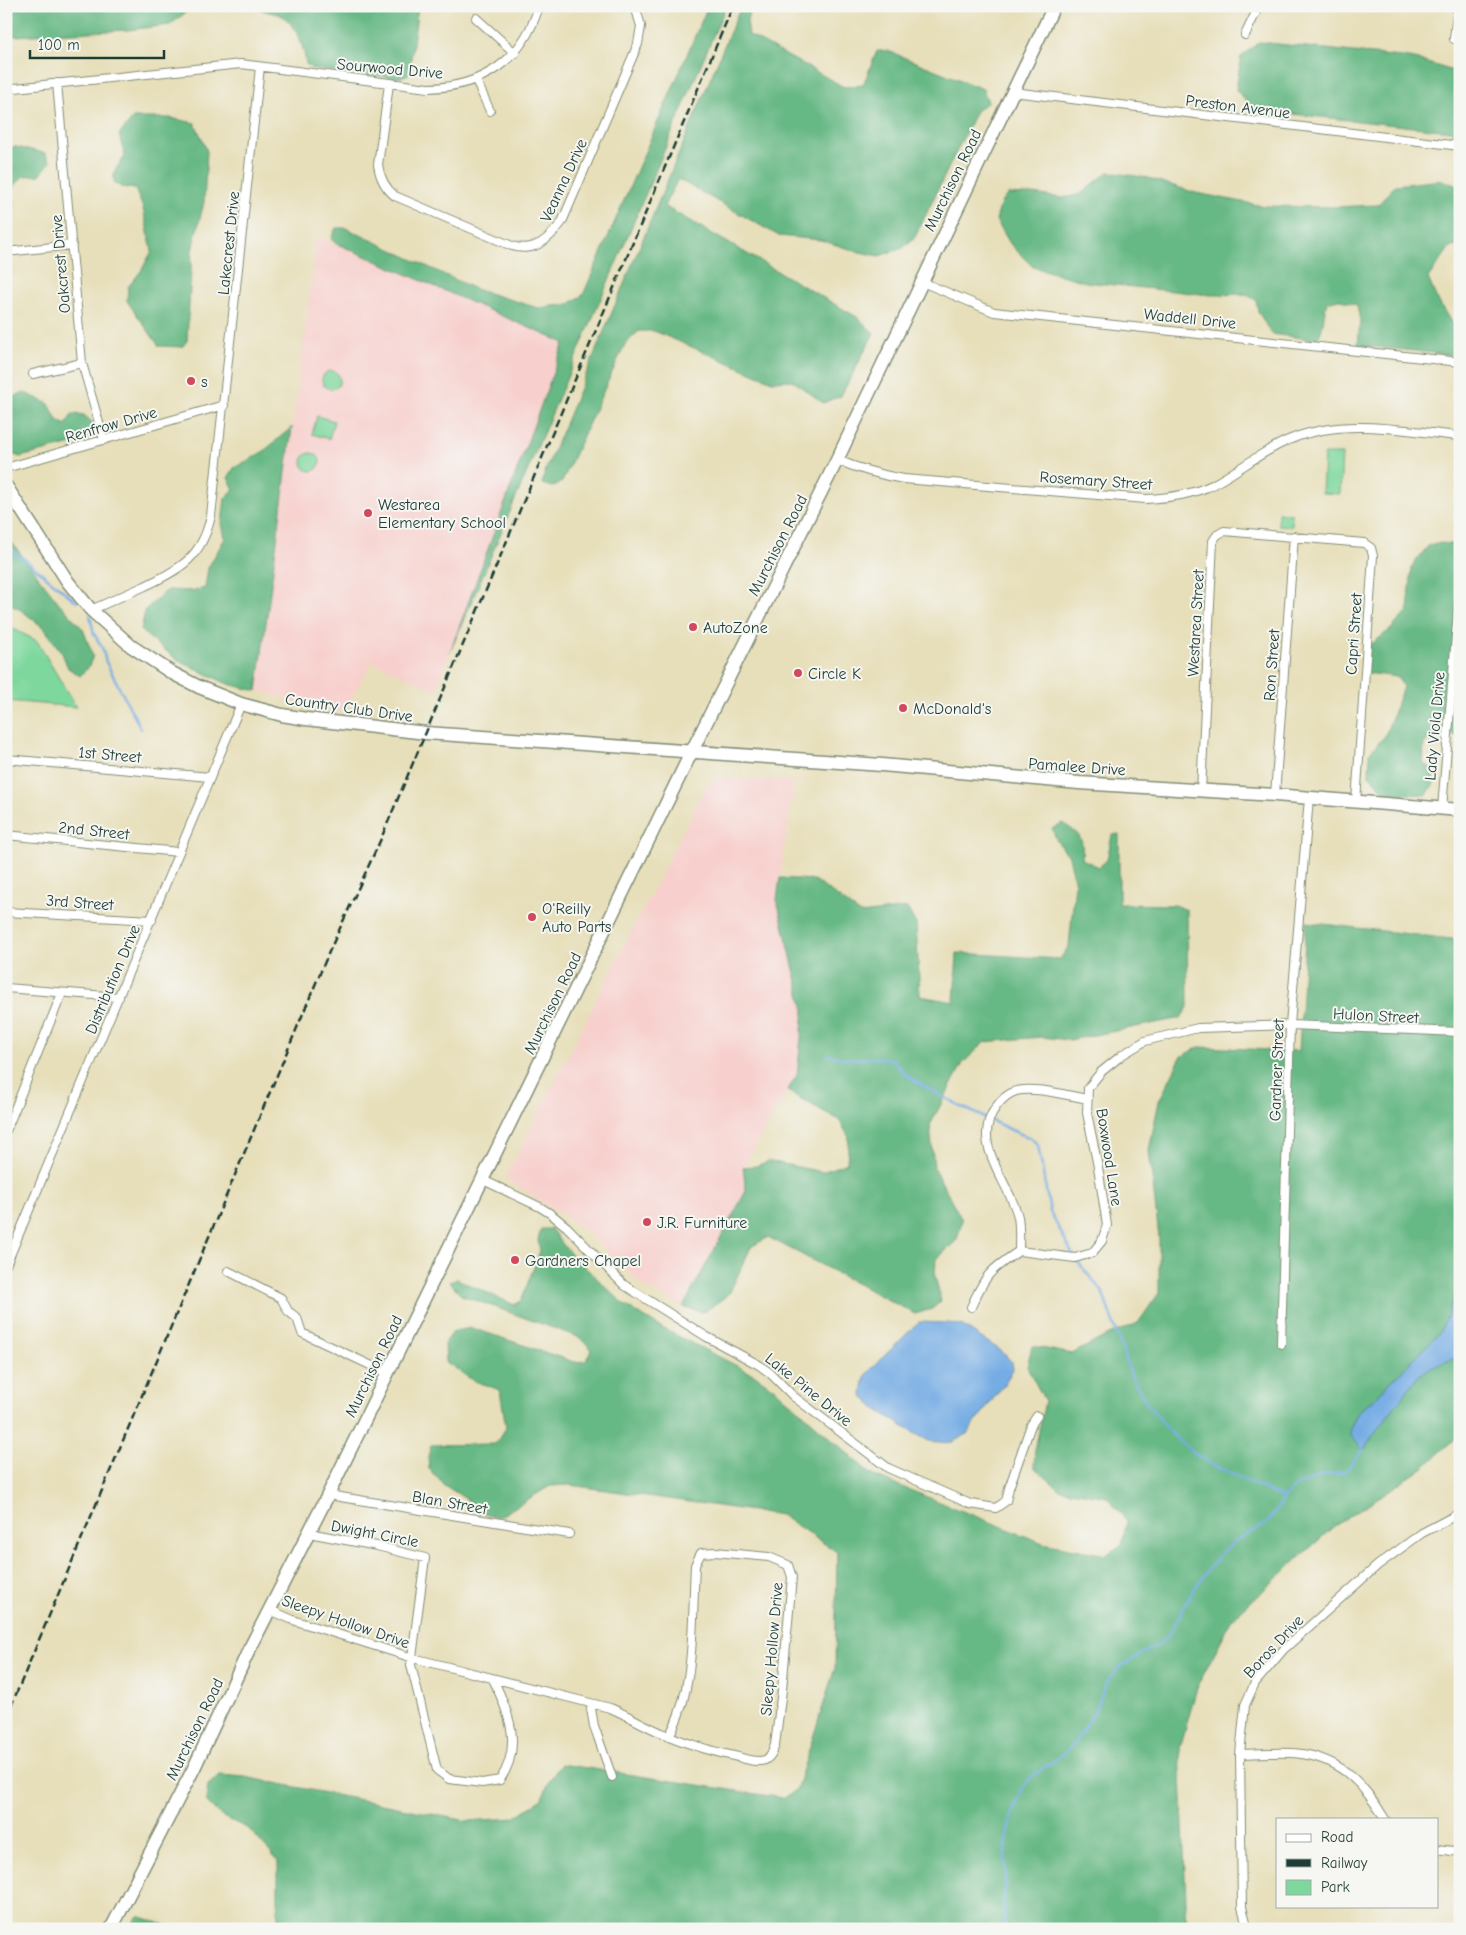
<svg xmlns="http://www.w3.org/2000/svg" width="1466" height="1935" font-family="'Comic Neue',sans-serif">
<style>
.built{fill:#f7d0cd}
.green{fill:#7ed79d;stroke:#4e8a68}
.forest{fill:#66b884;stroke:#427a5c}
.water{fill:#75ace4;stroke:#4a748c}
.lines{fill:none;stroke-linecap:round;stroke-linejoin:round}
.stream{stroke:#75ace4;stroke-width:2.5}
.street-casing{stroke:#838e77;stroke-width:10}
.primary-casing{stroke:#838e77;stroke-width:15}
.street{stroke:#fff;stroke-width:8}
.primary{stroke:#fff;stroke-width:12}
.rail{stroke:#1f3d34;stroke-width:2.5;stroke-dasharray:8 4;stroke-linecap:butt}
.poi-dot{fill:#d1495b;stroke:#f6f6f2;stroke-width:2}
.labels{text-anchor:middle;stroke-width:4;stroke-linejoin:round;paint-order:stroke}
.street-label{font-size:16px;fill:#1f3d34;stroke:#f6f6f2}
.poi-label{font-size:16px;fill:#1f3d34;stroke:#f6f6f2;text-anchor:start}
</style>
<rect width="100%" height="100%" fill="#f6f6f2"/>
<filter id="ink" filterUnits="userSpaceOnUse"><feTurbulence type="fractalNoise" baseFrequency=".02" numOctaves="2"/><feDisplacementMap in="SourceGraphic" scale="10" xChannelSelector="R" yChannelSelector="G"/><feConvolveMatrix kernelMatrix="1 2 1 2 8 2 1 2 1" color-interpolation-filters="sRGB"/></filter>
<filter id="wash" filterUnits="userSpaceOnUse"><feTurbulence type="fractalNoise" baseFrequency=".0096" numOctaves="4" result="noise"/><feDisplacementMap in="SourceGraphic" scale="20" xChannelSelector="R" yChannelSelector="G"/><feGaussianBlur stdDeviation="1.12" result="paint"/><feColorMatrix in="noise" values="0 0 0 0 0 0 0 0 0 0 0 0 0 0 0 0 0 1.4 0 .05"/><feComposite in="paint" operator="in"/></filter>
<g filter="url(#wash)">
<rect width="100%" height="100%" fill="#e7dfba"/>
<path class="built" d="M 317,236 L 564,343 L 436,690 L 372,662 L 343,713 L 258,691 Z
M 718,778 L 794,781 L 777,900 L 804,1010 L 797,1075 L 743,1167 L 746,1191 L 683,1307 L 643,1286 L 581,1227 L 505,1178 L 706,786 Z"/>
<path class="green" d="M322 380a9 9 0 1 1 18 0a9 9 0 1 1-18 0Z
M 317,416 L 334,421 L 329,439 L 312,434 Z
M302 462a9 9 0 1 1 18 0a9 9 0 1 1-18 0Z
M 1324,454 L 1342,454 L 1340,494 L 1322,493 Z
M 1278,513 L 1292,514 L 1292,526 L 1278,525 Z
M 6,625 L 37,641 L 76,707 L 6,701 Z"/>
<path class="forest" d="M 6,6 L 190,6 L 190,9 L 170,25 L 127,30 L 14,36 L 6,38 Z
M 258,6 L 418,6 L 409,74 L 398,78 L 312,69 L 306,64 C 304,47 296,23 280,15 C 273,12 263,13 258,6 Z
M 708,6 L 726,6 L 450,652 L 564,343 L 335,243 L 331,239 L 336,228 L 346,228 L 475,289 L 538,308 L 569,304 L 583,295 Z
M 741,6 L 752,6 L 747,20 L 749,35 L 844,87 L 863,85 L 877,51 L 888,51 L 983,89 L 988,102 L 976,111 L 915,237 L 903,248 L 879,256 L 855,251 L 821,240 L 779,236 L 678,179 L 664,206 L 857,317 L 874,333 L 841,396 L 823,403 L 792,380 L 772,381 L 654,331 L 639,331 L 625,344 L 562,482 L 552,487 L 542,484 L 546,469 Z
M 1259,42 L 1411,58 L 1460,73 L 1460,132 L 1255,110 L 1236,90 L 1241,57 Z
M 133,118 L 170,118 L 195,123 L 207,151 L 204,202 L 192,250 L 187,341 L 182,347 L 159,346 L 127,301 L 128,287 L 141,271 L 152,251 L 143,208 L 135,189 L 121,187 L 114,182 L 114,172 L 125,156 L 119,135 Z
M 6,147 L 16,147 L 45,153 L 50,162 L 40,175 L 23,176 L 12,189 L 13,209 L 6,219 Z
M 1108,172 L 1149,178 L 1196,193 L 1263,206 L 1333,207 L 1378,205 L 1395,185 L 1442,180 L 1460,187 L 1460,246 L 1450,247 L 1428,278 L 1436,297 L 1452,324 L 1460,326 L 1460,356 L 1358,345 L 1360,321 L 1357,305 L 1338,299 L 1327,302 C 1323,315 1324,329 1317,340 L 1271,334 L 1258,311 L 1256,300 L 1245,294 L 1211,295 L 1086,282 L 1033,267 L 1011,245 L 996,220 L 1001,203 L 1007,195 L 1032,194 L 1064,198 L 1081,194 Z
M 23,392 L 49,404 L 57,420 L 66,425 L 72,414 L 84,415 L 92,422 L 92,436 L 81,442 L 20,457 L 6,452 L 6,402 Z
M 292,427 L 257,691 L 228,684 L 179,661 L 141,631 L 145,610 L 167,590 L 193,591 L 205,588 L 208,568 L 225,538 L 222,524 L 225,498 L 234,489 L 228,478 L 234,468 L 264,451 Z
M 6,535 L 59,603 L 83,629 L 93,656 L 88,668 L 80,676 L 68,668 L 62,653 L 44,628 L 21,610 L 6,603 Z
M 1441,543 L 1460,545 L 1460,736 L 1437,734 L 1424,743 L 1423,764 L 1432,768 L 1434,783 L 1427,795 L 1386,793 L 1369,775 L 1370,752 L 1385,736 L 1403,687 L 1398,677 L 1366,673 L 1369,646 L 1391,629 L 1408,611 L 1412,566 L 1428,546 Z
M 1062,823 C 1080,834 1084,837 1082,859 L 1099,867 L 1107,860 L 1112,835 L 1119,834 L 1119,904 L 1174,905 L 1187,910 L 1188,1007 L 1181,1018 L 1070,1040 L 1041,1037 L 985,1042 L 963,1063 L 930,1125 L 934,1168 L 962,1220 L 957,1240 L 936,1260 L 935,1276 L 941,1301 L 932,1309 L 915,1314 L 768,1237 L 751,1247 L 729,1294 L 704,1312 L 683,1307 L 746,1191 L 743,1167 L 756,1166 L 769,1161 L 822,1172 L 847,1163 L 849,1137 L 839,1120 L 787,1091 L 797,1075 L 804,1010 L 777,900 L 780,878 L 814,880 L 861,914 L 907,908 L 916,924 L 920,996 L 954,1002 L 957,953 L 1060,959 L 1069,946 L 1075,884 L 1069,856 L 1057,841 L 1052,829 Z
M 1306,922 L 1460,940 L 1460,1279 L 1448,1315 L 1439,1333 L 1372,1401 L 1358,1412 L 1351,1426 L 1351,1436 L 1364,1450 L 1373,1435 L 1420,1374 L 1433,1366 L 1460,1357 L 1460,1433 L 1426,1466 L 1333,1527 L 1233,1618 L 1198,1684 L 1180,1748 L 1187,1929 L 275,1929 L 278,1919 L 278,1861 L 249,1829 L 221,1816 L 206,1801 L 208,1785 L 220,1775 L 245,1777 L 467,1821 L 514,1818 L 541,1800 L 550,1780 L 561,1764 L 783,1798 L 796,1791 L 835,1668 L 837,1552 L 781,1515 L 570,1485 L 550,1486 L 497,1518 L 485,1514 L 471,1502 L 444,1485 L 429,1469 L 428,1457 L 431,1445 L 495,1444 L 506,1428 L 500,1390 L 472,1380 L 446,1362 L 445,1343 L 454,1331 L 472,1328 L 574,1362 L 586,1361 L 592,1350 L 581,1338 L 461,1295 L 450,1282 L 457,1279 L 514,1305 L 521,1301 L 540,1251 L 538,1240 L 541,1229 L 551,1229 L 569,1252 L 625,1305 L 660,1327 L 755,1375 L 775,1389 L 872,1475 L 1043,1543 L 1106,1555 L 1122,1544 L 1127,1521 L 1107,1497 L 1059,1489 L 1034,1467 L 1035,1450 L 1045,1401 L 1027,1367 L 1032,1346 L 1072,1354 L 1104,1337 L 1138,1323 L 1159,1293 L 1159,1238 L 1149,1150 L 1159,1101 L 1181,1057 L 1199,1047 L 1299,1051 Z
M 138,1916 L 177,1929 L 131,1929 L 131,1926 Z"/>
<path class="water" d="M 1460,1279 L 1460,1357 L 1433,1366 L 1420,1374 L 1373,1435 L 1363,1450 L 1351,1436 L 1351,1426 L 1358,1412 L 1372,1401 L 1439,1333 L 1448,1315 Z
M 919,1322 L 949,1323 L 963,1326 L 1000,1350 L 1012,1362 L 1013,1369 L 1006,1382 L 966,1435 L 950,1443 L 929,1441 L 914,1433 L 876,1409 L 863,1397 L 862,1393 L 865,1377 L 874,1366 Z"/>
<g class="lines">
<path class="stream" d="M 1458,205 L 1460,207
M 6,548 L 23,558 L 77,602
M 90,615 L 94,634 L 102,647 L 106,662 L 141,729
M 827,1055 L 848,1059 L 883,1058 L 893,1060 L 904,1073 L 916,1082 L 964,1108 L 1020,1134 L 1031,1138 L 1038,1145 L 1050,1212 L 1073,1255
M 1076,1260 L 1102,1291 L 1132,1377 L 1147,1404 L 1173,1435 L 1195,1454 L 1213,1465 L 1284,1498
M 1006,1929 L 1003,1905 L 1006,1882 L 1005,1862 L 1008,1831 L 1012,1815 L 1023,1787 L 1032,1776 L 1065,1753 L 1075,1742 L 1093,1715 L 1107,1682 L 1121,1666 L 1159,1644 L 1169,1635 L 1194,1589 L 1221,1553 L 1238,1539 L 1260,1528 L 1269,1521 L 1284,1498 L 1296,1486 L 1318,1477 L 1346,1471 L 1363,1450 L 1363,1448"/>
</g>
</g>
<g filter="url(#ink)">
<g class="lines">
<g class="street-casing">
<path id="street" d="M 476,18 L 515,53
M 1245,35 L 1259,6
M 1454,39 L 1458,6
M 476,80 L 490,111
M 57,83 L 82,363 L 104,440
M 389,84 L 378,165 C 380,178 385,188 395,196 L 512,246 C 535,253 549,239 562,222 L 638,44 L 641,26 L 635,6
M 6,89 L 241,64 L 428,88 C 483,87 523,60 539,6
M 1013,92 L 1460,146
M 6,252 L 72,245
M 922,282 L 994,312 L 1460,362
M 33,374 L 82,363
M 837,460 C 859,469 880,475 904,479 L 1146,499 C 1169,498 1191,495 1212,485 C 1239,471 1263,450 1291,439 C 1344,417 1405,431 1460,436
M 6,468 L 224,405
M 91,610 C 109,602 127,594 145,586 C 181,569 202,557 211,516 L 260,67
M 6,759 L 210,777
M 1201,792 L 1213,541 L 1217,535 L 1224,531 L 1364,543 L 1371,548 L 1373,556 L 1356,802
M 1275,795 L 1294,536
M 1442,809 L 1460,586
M 6,835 L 178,852
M 6,912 L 152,920
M 6,988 L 119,997
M 6,1131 L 62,993
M 483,1180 L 540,1207 L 551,1214 L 567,1227 L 624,1285 L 707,1337 L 759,1365 L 770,1373 L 793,1396 L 888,1468 L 970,1504 L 996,1508 L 1006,1501 L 1009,1488 L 1031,1425 L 1037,1416
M 1019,1251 L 1075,1258 L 1092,1253 L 1102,1241 L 1107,1225 L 1098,1167 L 1087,1113 L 1088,1088 L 1101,1072 L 1122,1055 L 1145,1041 L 1198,1028 L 1290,1025 L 1460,1032
M 1019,1251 C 1019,1240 1020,1228 1018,1217 C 1010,1182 969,1144 996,1107 C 1001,1100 1007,1094 1016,1091 C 1034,1086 1069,1096 1088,1099
M 6,1265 L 241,704
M 228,1271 L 281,1298 L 288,1311 L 297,1318 L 302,1333 L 387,1373
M 971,1307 C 986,1274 989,1271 1019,1251
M 1281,1344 L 1290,1025 L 1309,798
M 328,1495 L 569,1534
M 309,1533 L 377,1546 L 425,1558 L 411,1665 L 437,1770 L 449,1779 L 482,1783 L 500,1780 C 523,1746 509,1713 493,1679
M 270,1610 L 293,1620 L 413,1658 L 610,1708 C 630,1716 648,1728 669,1736 C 691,1745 715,1752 738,1757 C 746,1759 757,1763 765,1760 C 771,1757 773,1751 775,1745 L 782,1690 L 792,1577 L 788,1565 L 769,1557 L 715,1552 L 701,1553 L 695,1565 C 692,1619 696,1689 669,1736
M 590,1703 L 594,1726 L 612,1777
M 1240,1754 C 1260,1754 1282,1751 1302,1754 C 1343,1760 1365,1786 1385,1819
M 1437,1849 L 1460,1852
M 1248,1929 L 1242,1907 L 1240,1754 L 1245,1705 L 1255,1683 L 1284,1649 L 1378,1565 L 1422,1533 L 1460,1513"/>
</g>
<g class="primary-casing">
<path id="primary" d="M 6,486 L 68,582 L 91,610 L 131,646 L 172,673 L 199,687 L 241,704 L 282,715 L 306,719 L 426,733 L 882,765 L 1079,783 L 1275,795 L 1460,810
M 111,1929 L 194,1768 L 249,1650 L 328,1495 L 691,753 L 837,460 L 1054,6"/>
</g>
<use href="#street" class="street"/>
<use href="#primary" class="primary"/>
<path class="rail" d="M 6,1718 L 329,952 L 380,841 L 733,6"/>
</g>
</g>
<g class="poi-dot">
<circle cx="191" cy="381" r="5"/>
<circle cx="368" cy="513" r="5"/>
<circle cx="693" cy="627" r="5"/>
<circle cx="798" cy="673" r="5"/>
<circle cx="903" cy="708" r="5"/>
<circle cx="532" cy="917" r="5"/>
<circle cx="647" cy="1222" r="5"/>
<circle cx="515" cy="1260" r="5"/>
</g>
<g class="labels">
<g class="street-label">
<text transform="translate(390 68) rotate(5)" y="6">Sourwood Drive</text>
<text transform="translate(1238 106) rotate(7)" y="6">Preston Avenue</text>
<text transform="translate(563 180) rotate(-65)" y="6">Veanna Drive</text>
<text transform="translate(952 180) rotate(-64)" y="6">Murchison Road</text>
<text transform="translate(228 243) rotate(-84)" y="6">Lakecrest Drive</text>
<text transform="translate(60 264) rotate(-95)" y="6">Oakcrest Drive</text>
<text transform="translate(1190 318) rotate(6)" y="6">Waddell Drive</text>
<text transform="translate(111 424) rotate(-16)" y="6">Renfrow Drive</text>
<text transform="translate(1096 480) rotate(4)" y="6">Rosemary Street</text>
<text transform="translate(777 545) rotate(-63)" y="6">Murchison Road</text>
<text transform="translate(1195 623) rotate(-87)" y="6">Westarea Street</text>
<text transform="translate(1353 634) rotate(-86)" y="6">Capri Street</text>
<text transform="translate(1271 665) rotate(-86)" y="6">Ron Street</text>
<text transform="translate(349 707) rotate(8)" y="6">Country Club Drive</text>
<text transform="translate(1434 726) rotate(-85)" y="6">Lady Viola Drive</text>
<text transform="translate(110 754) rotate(5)" y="6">1st Street</text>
<text transform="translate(1077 766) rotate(4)" y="6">Pamalee Drive</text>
<text transform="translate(94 830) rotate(6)" y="6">2nd Street</text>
<text transform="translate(80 902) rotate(4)" y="6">3rd Street</text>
<text transform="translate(112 979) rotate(-67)" y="6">Distribution Drive</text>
<text transform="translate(552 1003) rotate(-64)" y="6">Murchison Road</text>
<text transform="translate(1376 1015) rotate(3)" y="6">Hulon Street</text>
<text transform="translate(1276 1070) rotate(-88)" y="6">Gardner Street</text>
<text transform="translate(1110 1157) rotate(81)" y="6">Boxwood Lane</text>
<text transform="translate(373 1366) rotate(-64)" y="6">Murchison Road</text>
<text transform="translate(809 1389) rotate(39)" y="6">Lake Pine Drive</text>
<text transform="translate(450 1502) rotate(10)" y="6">Blan Street</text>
<text transform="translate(375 1533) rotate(11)" y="6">Dwight Circle</text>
<text transform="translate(346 1621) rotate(19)" y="6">Sleepy Hollow Drive</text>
<text transform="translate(1273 1646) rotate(-47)" y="6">Boros Drive</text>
<text transform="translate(771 1649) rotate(-85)" y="6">Sleepy Hollow Drive</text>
<text transform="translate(194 1729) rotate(-64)" y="6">Murchison Road</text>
</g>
<g class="poi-label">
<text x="201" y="387">s</text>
<text x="378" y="510">Westarea<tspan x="378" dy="18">Elementary School</tspan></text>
<text x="703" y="633">AutoZone</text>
<text x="808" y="679">Circle K</text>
<text x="913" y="714">McDonald's</text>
<text x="542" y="914">O'Reilly<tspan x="542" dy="18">Auto Parts</tspan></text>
<text x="657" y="1228">J.R. Furniture</text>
<text x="525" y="1266">Gardners Chapel</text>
</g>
</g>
<rect width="1466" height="1935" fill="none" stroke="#f6f6f2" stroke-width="25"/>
<rect x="1276" y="1818" width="162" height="90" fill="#f6f6f2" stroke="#a0aca6"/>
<rect x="1286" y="1834" width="25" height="8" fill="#ffffff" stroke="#a0aca6"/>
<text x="1321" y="1842" font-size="15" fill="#1f3d34">Road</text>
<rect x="1286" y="1859" width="25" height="8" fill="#1f3d34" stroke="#a0aca6"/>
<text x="1321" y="1868" font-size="15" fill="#1f3d34">Railway</text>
<rect x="1286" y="1880" width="25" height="15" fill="#7ed79d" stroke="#a0aca6"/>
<text x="1321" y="1892" font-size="15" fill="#1f3d34">Park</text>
<path d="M30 50v8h134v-8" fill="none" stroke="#1f3d34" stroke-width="2.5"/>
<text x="38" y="50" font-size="15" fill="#1f3d34" stroke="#f6f6f2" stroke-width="4" paint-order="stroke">100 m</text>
</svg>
